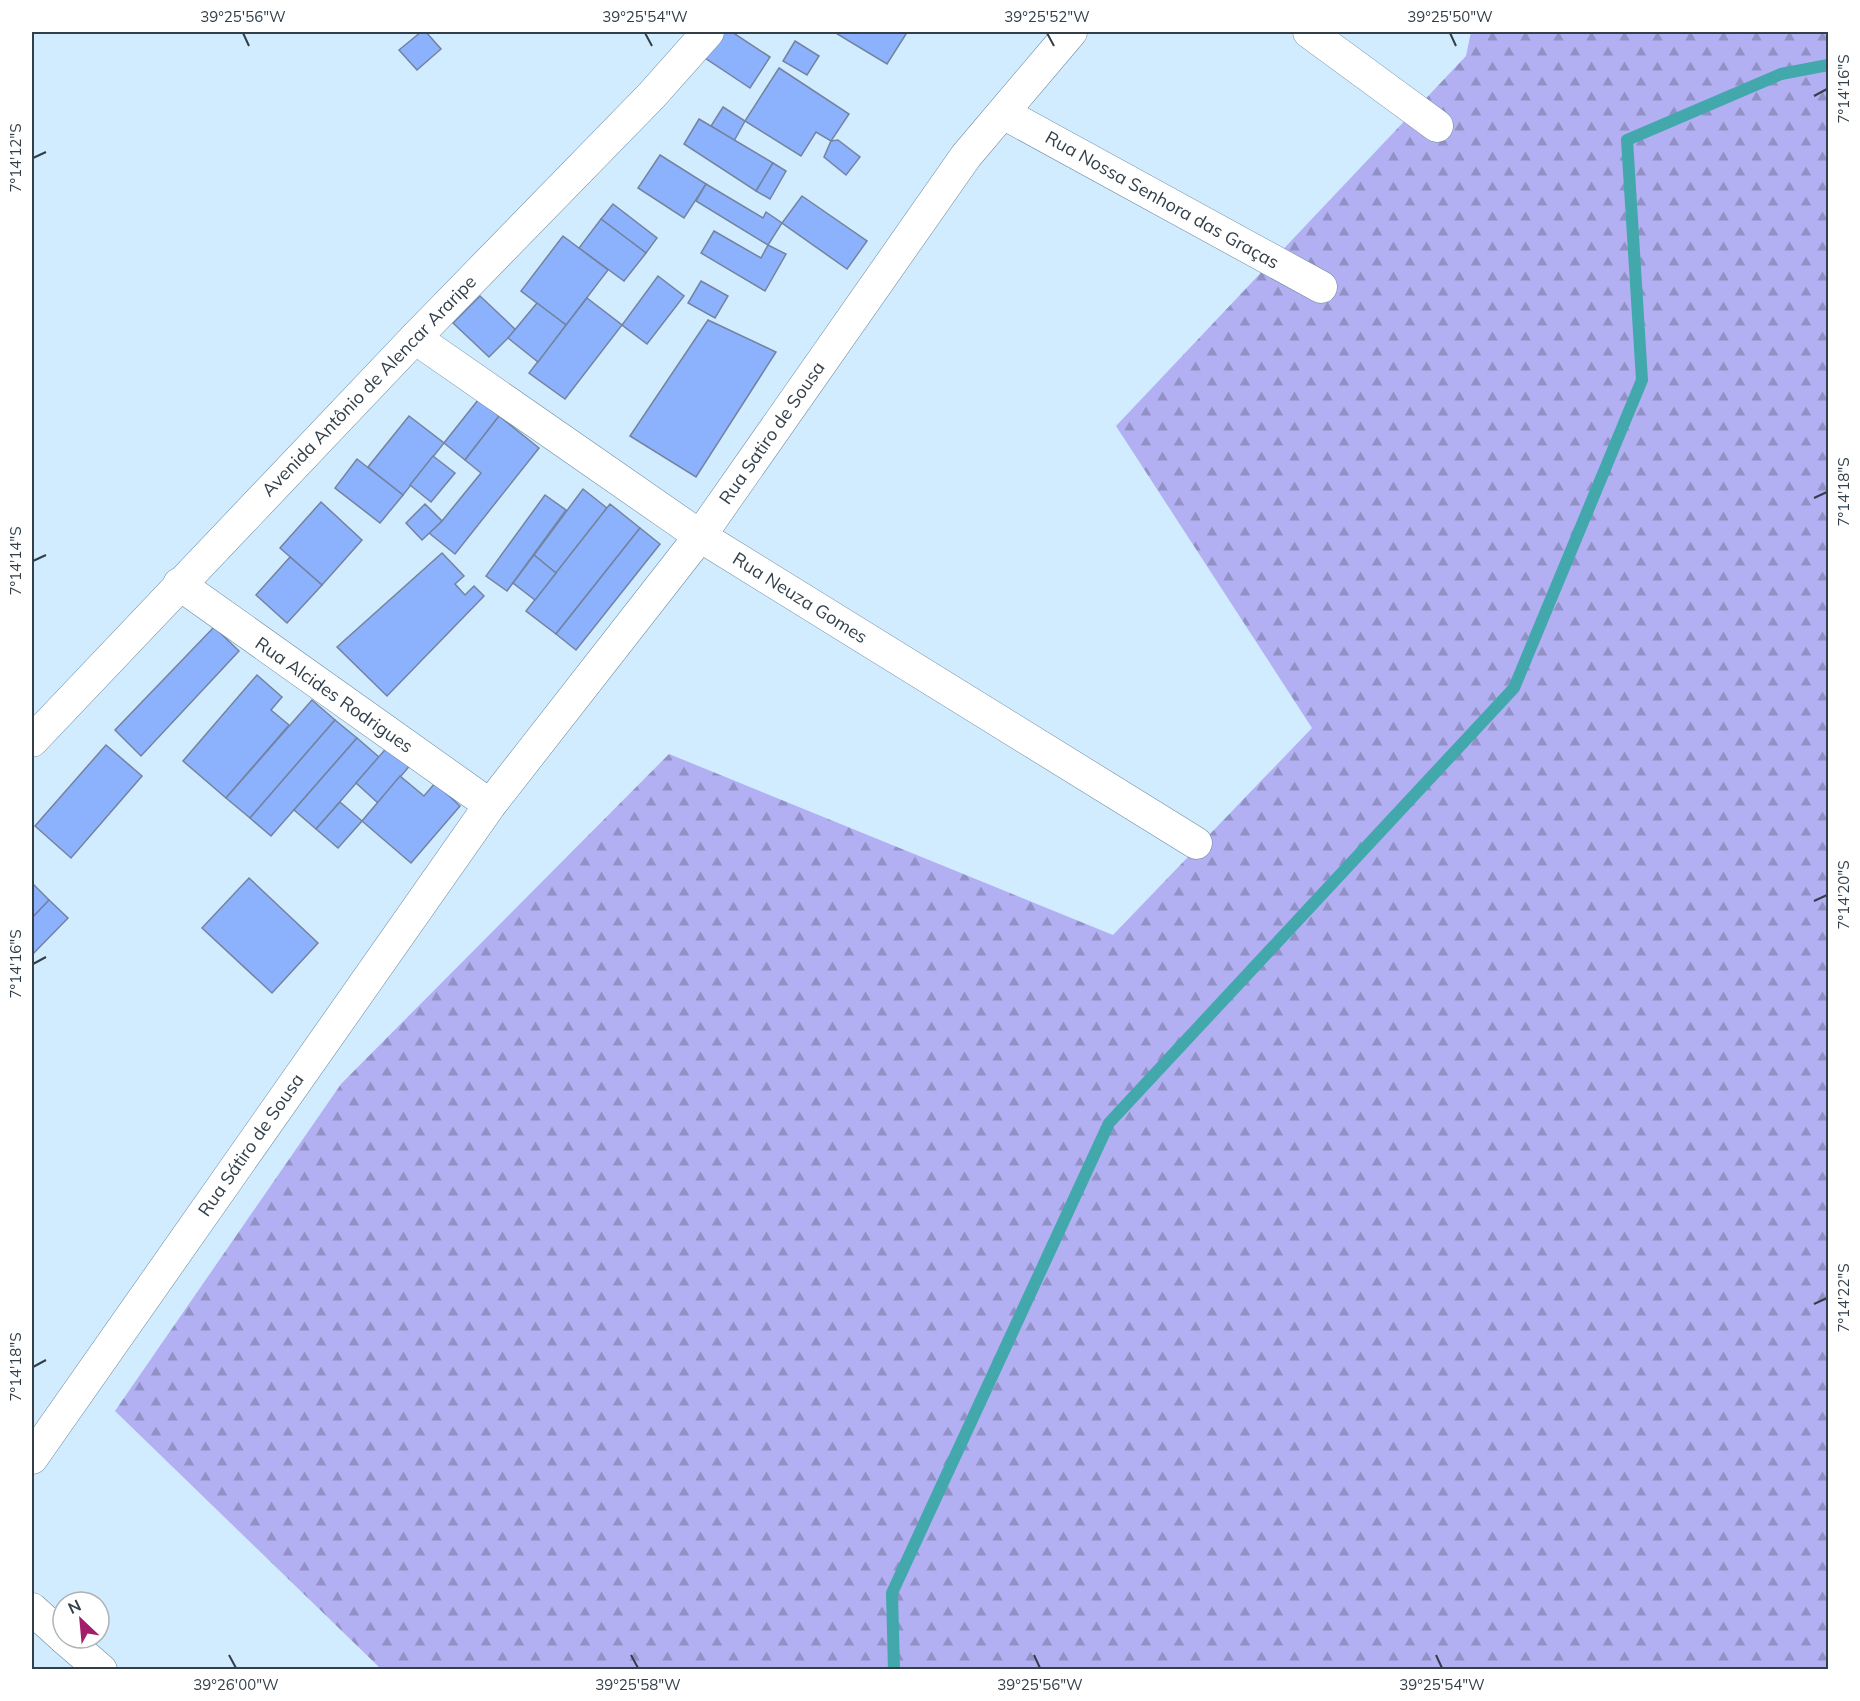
<svg xmlns="http://www.w3.org/2000/svg" width="1860" height="1701" viewBox="0 0 1860 1701" font-family="Mulish,sans-serif">
<style>
.forest{fill:url(#forest-firs)}
.lines{fill:none;stroke-linecap:round;stroke-linejoin:round}
.stream{stroke:#42a8ac;stroke-width:12}
.building{fill:#8cb1fd;stroke:#7383a0;stroke-width:1.5}
.street-casing{stroke:#6b89a0;stroke-width:33}
.street{stroke:#fff;stroke-width:32}
.ticks{fill:none;stroke:#323f49;stroke-width:2}
.labels{text-anchor:middle;stroke-width:4.5;stroke-linejoin:round;paint-order:stroke}
.street-label{font-size:18px;fill:#323f49;stroke:#fff}
.neatline{fill:none;stroke:#323f49;stroke-width:2}
.ticks-label{font-size:15px;text-anchor:middle;fill:#323f49}
</style>
<defs>
<pattern id="forest-firs" width="22" height="20" patternUnits="userSpaceOnUse" patternTransform="scale(1.5)"><rect width="22" height="20" fill="#b2b0f2"/><path d="M5 1l3.5 6h-7zM16 11l3.5 6h-7z" fill="#9191c6"/></pattern>
</defs>
<rect width="100%" height="100%" fill="#d1ebff"/>
<polygon class="forest" points="1471,32 1828,32 1828,1669 381,1669 115,1411 341,1084 669,754 1113,935 1312,728 1116,426 1466,56"/>
<g class="lines">
<polyline class="stream" points="894,1670 892,1593 1109,1123 1514,688 1642,380 1627,140 1781,74 1828,65"/>
</g>
<g class="building">
<polygon points="421,32 426,32 441,49 417,70 399,50"/>
<polygon points="719,32 732,32 770,57 750,88 702,56"/>
<polygon points="834,32 902,32 906,34 887,64"/>
<polygon points="795,41 819,56 807,75 783,61"/>
<polygon points="779,68 849,114 831,141 816,132 801,156 745,121"/>
<polygon points="723,107 745,121 734,141 711,126"/>
<polygon points="699,119 773,163 756,191 684,144"/>
<polygon points="838,140 860,157 846,175 824,157 831,141"/>
<polygon points="660,155 706,184 684,218 638,188"/>
<polygon points="773,163 786,171 770,199 756,191"/>
<polygon points="706,184 763,218 766,212 782,223 768,245 696,201"/>
<polygon points="802,196 867,241 847,269 782,223"/>
<polygon points="613,204 657,238 646,253 601,219"/>
<polygon points="601,219 646,253 624,281 579,248"/>
<polygon points="714,231 761,258 768,245 786,254 765,291 701,253"/>
<polygon points="563,236 608,270 566,325 521,291"/>
<polygon points="658,276 684,296 647,344 622,325"/>
<polygon points="701,281 728,296 715,318 688,303"/>
<polygon points="480,296 516,330 489,357 453,323"/>
<polygon points="587,298 622,325 565,399 529,373"/>
<polygon points="537,303 566,325 538,362 508,338"/>
<polygon points="708,320 776,352 696,477 630,436"/>
<polygon points="478,400 499,416 465,460 444,443"/>
<polygon points="409,416 444,443 403,495 368,467"/>
<polygon points="499,416 539,448 455,554 429,533 442,521 481,473 465,460"/>
<polygon points="433,456 455,473 431,502 410,485"/>
<polygon points="357,459 403,495 380,523 335,488"/>
<polygon points="583,489 607,508 556,573 534,555"/>
<polygon points="545,495 566,510 507,591 486,576"/>
<polygon points="321,502 362,540 322,585 280,548"/>
<polygon points="425,504 442,521 422,540 406,523"/>
<polygon points="610,504 640,528 556,634 526,611"/>
<polygon points="640,528 660,544 576,650 556,634"/>
<polygon points="442,553 464,576 455,584 465,595 474,586 484,596 387,696 337,647"/>
<polygon points="534,555 556,573 535,600 513,583"/>
<polygon points="290,557 322,585 287,623 256,595"/>
<polygon points="214,627 239,651 141,756 115,730"/>
<polygon points="257,675 282,697 271,710 289,725 226,798 183,761"/>
<polygon points="312,700 335,720 250,818 226,798"/>
<polygon points="335,720 357,738 271,836 250,818"/>
<polygon points="357,738 379,757 316,829 294,810"/>
<polygon points="390,744 412,763 378,803 356,783"/>
<polygon points="106,745 142,776 71,858 35,826"/>
<polygon points="400,776 424,796 435,783 460,806 411,863 362,821"/>
<polygon points="340,802 362,821 338,848 316,829"/>
<polygon points="249,878 318,943 272,993 202,928"/>
<polygon points="32,883 49,900 32,918"/>
<polygon points="49,900 68,918 32,955 32,918"/>
</g>
<g class="lines">
<g class="street-casing">
<g id="street">
<polyline points="1309,32 1437,126"/>
<polyline points="1003,113 1321,287"/>
<polyline points="415,338 700,536 1196,843"/>
<polyline points="179,584 490,805"/>
<polyline points="32,741 415,338 652,95 708,32"/>
<polyline points="32,1458 490,805 700,536 966,156 1071,32"/>
<polyline points="32,1609 63,1637"/>
<polyline points="64,1638 101,1670"/>
</g>
</g>
<use href="#street" class="street"/>
</g>
<path class="ticks" d="M243 33 249 46M645 33 652 46M1047 33 1054 46M1450 33 1456 46M1814 96 1827 89M33 158 46 152M1814 498 1827 492M33 561 46 555M1814 901 1827 895M33 964 46 957M1814 1304 1827 1298M33 1367 46 1360M229 1655 236 1668M631 1655 638 1668M1034 1655 1040 1668M1436 1655 1442 1668"/>
<g class="labels">
<g class="street-label">
<text transform="translate(1162 200) rotate(29)" y="6">Rua Nossa Senhora das Graças</text>
<text transform="translate(369 386) rotate(-46)" y="6">Avenida Antônio de Alencar Araripe</text>
<text transform="translate(772 433) rotate(-55)" y="6">Rua Satiro de Sousa</text>
<text transform="translate(800 598) rotate(32)" y="6">Rua Neuza Gomes</text>
<text transform="translate(334 695) rotate(35)" y="6">Rua Alcides Rodrigues</text>
<text transform="translate(251 1145) rotate(-55)" y="6">Rua Sátiro de Sousa</text>
</g>
</g>
<rect width="1860" height="1701" fill="none" stroke="#ffffff" stroke-width="66"/>
<g transform="translate(81 1620) rotate(334)"><circle r="28" fill="#ffffff" stroke="#adb2b6" stroke-width="1.5"/>
<path d="M0-4.5L10 22L0 15L-10 22Z" fill="#a21e6b"/>
<text y="-9" font-size="16" font-weight="bold" text-anchor="middle" fill="#323f49">N</text>
</g>
<rect x="33" y="33" width="1794" height="1635" class="neatline"/>
<g class="ticks-label">
<text x="243" y="22">39°25'56"W</text>
<text x="645" y="22">39°25'54"W</text>
<text x="1047" y="22">39°25'52"W</text>
<text x="1450" y="22">39°25'50"W</text>
<text transform="translate(1844 89) rotate(-90)" y="5">7°14'16"S</text>
<text transform="translate(16 158) rotate(-90)" y="5">7°14'12"S</text>
<text transform="translate(1844 492) rotate(-90)" y="5">7°14'18"S</text>
<text transform="translate(16 561) rotate(-90)" y="5">7°14'14"S</text>
<text transform="translate(1844 895) rotate(-90)" y="5">7°14'20"S</text>
<text transform="translate(16 964) rotate(-90)" y="5">7°14'16"S</text>
<text transform="translate(1844 1298) rotate(-90)" y="5">7°14'22"S</text>
<text transform="translate(16 1367) rotate(-90)" y="5">7°14'18"S</text>
<text x="236" y="1690">39°26'00"W</text>
<text x="638" y="1690">39°25'58"W</text>
<text x="1040" y="1690">39°25'56"W</text>
<text x="1442" y="1690">39°25'54"W</text>
</g>
</svg>
